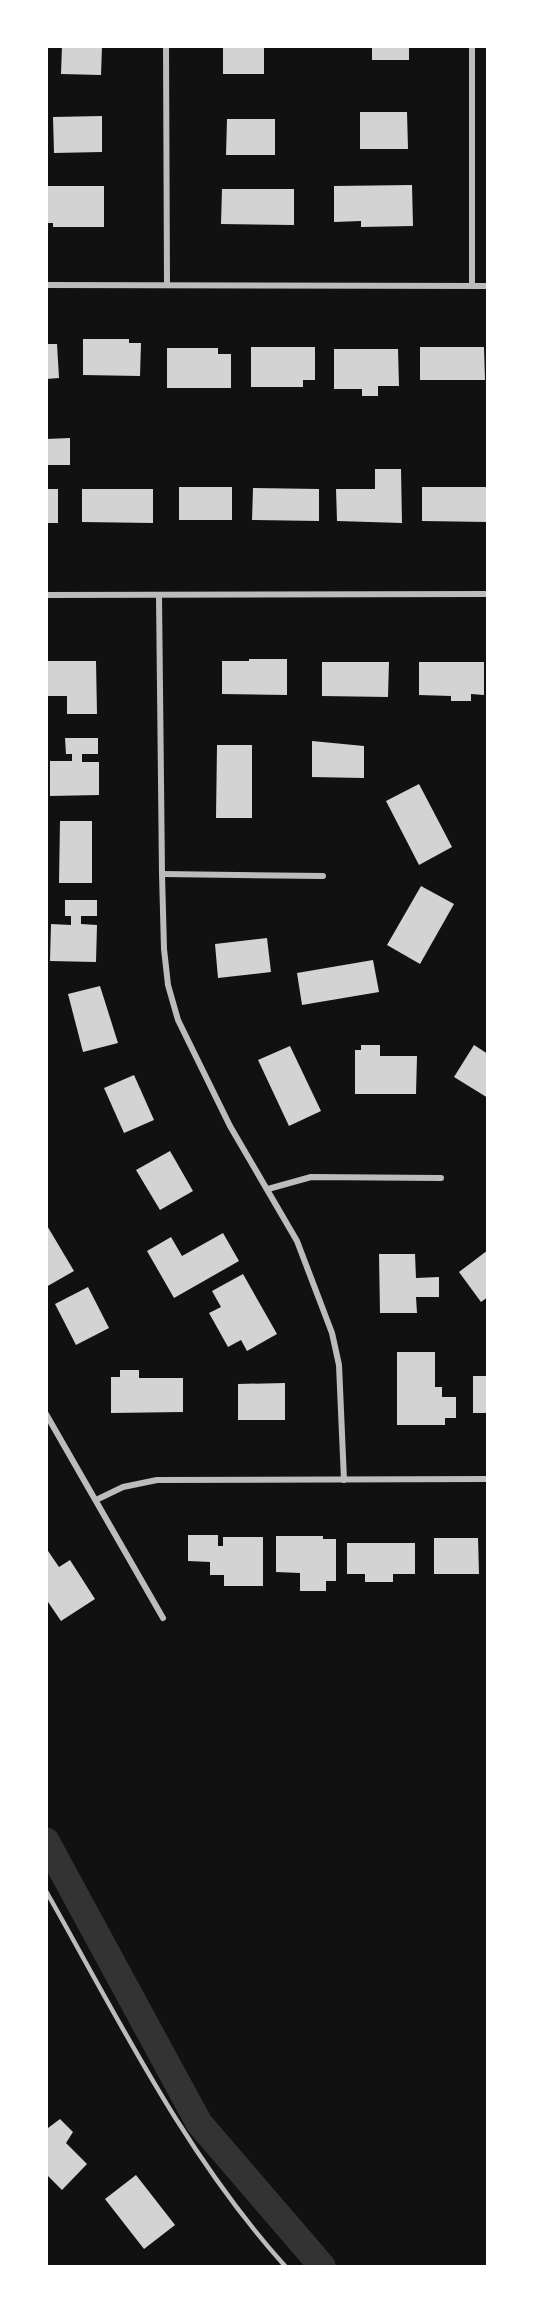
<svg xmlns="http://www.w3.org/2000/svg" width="534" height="2313" viewBox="0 0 534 2313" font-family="'Space Grotesk',sans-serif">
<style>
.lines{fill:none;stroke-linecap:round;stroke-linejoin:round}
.canal{stroke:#333;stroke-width:27}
.building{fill:#d3d3d3}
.service{stroke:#bcbcbc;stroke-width:4.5}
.minor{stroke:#bcbcbc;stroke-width:6}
</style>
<rect width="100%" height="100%" fill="#111"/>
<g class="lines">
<polyline class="canal" points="46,1841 199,2123 322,2266"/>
</g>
<g class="building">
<polygon points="62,46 102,46 101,75 61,74"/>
<rect x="223" y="46" width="41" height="28"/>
<rect x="372" y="46" width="37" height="14"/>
<polygon points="360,112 407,112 408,149 360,149"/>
<polygon points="102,116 102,152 54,153 53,117"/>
<polygon points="227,119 275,119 275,155 226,155"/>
<polygon points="412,185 413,226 361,227 361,221 334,222 334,186"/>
<polygon points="46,186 104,186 104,227 53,227 53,223 46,223"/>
<polygon points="222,189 294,189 294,225 221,224"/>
<polygon points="83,339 129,339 129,343 141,343 140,376 83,375"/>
<polygon points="46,344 57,344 59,378 46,379"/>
<polygon points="251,347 315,347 315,380 303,380 303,387 251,387"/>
<polygon points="420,347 484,347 485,380 420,380"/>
<polygon points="167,348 218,348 218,354 231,354 231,388 167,388"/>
<polygon points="334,349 398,349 399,386 378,386 378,396 362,396 362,389 334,389"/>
<polygon points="70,438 70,465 46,465 46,439"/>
<polygon points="375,469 401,469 402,523 337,521 336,489 375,489"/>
<rect x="179" y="487" width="53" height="33"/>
<polygon points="422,487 488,487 488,522 422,521"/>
<polygon points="253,488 319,489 319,521 252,520"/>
<rect x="46" y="489" width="12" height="34"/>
<polygon points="82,489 153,489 153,523 82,522"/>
<polygon points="249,659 287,659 287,695 222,694 222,661 249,661"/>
<polygon points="46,661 96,661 97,714 67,714 67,696 46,696"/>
<polygon points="322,662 389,662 388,697 322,696"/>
<polygon points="419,662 484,662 484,695 471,694 471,701 451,701 451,696 419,695"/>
<polygon points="65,738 98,738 98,754 82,754 82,762 99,762 99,795 50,796 50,761 72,761 72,754 66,754"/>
<polygon points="312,741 364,746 364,778 312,777"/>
<polygon points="217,745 252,745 252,818 216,818"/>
<polygon points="419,784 452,847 419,865 386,801"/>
<polygon points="60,821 92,821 92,883 59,883"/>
<polygon points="421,886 454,904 420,964 387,945"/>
<polygon points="65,900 97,900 97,916 81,916 81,924 97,925 96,962 50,961 51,924 71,925 71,916 65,916"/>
<polygon points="267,938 271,972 218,978 215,944"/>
<polygon points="373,960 379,992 302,1005 297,973"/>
<polygon points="100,986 118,1043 83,1052 68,994"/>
<polygon points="361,1045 380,1045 380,1056 417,1056 416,1094 355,1094 355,1050 361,1050"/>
<polygon points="474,1045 488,1054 488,1098 454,1077"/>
<polygon points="290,1046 321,1111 289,1126 258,1060"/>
<polygon points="134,1075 154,1120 124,1133 104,1088"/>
<polygon points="170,1151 193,1191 160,1210 136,1170"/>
<polygon points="46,1224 74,1271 46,1287"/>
<polygon points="223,1233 239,1261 174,1298 147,1251 171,1237 182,1256"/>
<polygon points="488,1250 488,1297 481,1302 459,1272"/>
<polygon points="379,1254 415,1254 416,1278 439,1277 439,1297 416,1297 417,1313 380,1313"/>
<polygon points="243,1274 277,1334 247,1351 241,1340 228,1347 209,1313 221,1307 212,1291"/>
<polygon points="88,1287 109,1328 76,1345 55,1304"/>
<polygon points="397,1352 435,1352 435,1387 442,1387 442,1397 456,1397 456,1418 445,1418 445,1425 397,1425"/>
<polygon points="120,1370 139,1370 139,1378 183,1378 183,1412 111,1413 111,1377 120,1377"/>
<rect x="473" y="1376" width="15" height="37"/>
<polygon points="285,1383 285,1420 238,1420 238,1384"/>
<polygon points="188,1535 218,1535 218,1546 223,1546 223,1537 263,1537 263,1586 224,1586 224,1575 210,1575 210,1562 188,1561"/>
<polygon points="276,1536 323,1536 323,1539 336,1539 336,1581 326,1581 326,1591 300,1591 300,1573 276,1572"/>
<polygon points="434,1538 478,1538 479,1574 434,1574"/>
<polygon points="347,1543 415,1543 415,1574 393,1574 393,1582 365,1582 365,1574 347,1574"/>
<polygon points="46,1548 59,1567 70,1560 95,1599 61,1621 46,1599"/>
<polygon points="60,2119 73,2132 66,2143 87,2164 62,2190 46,2174 46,2127 48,2128"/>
<polygon points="136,2175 175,2225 144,2249 105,2199"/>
</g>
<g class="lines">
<path class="service" d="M46 1891C119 2020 185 2155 285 2266"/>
<g class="minor">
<polyline points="166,46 167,285"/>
<polyline points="472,46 472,286"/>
<polyline points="46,285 488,286"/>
<polyline points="46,595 488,594"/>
<polyline points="159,596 162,874 164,949 168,985 178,1020 230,1126 297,1241 332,1333 339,1365 344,1480"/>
<polyline points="162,874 323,876"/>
<polyline points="268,1189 311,1177 441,1178"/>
<polyline points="46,1414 163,1618"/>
<polyline points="96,1500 123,1487 157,1480 488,1479"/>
</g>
</g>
<rect width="534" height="2313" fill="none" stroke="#ffffff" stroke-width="96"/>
</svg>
